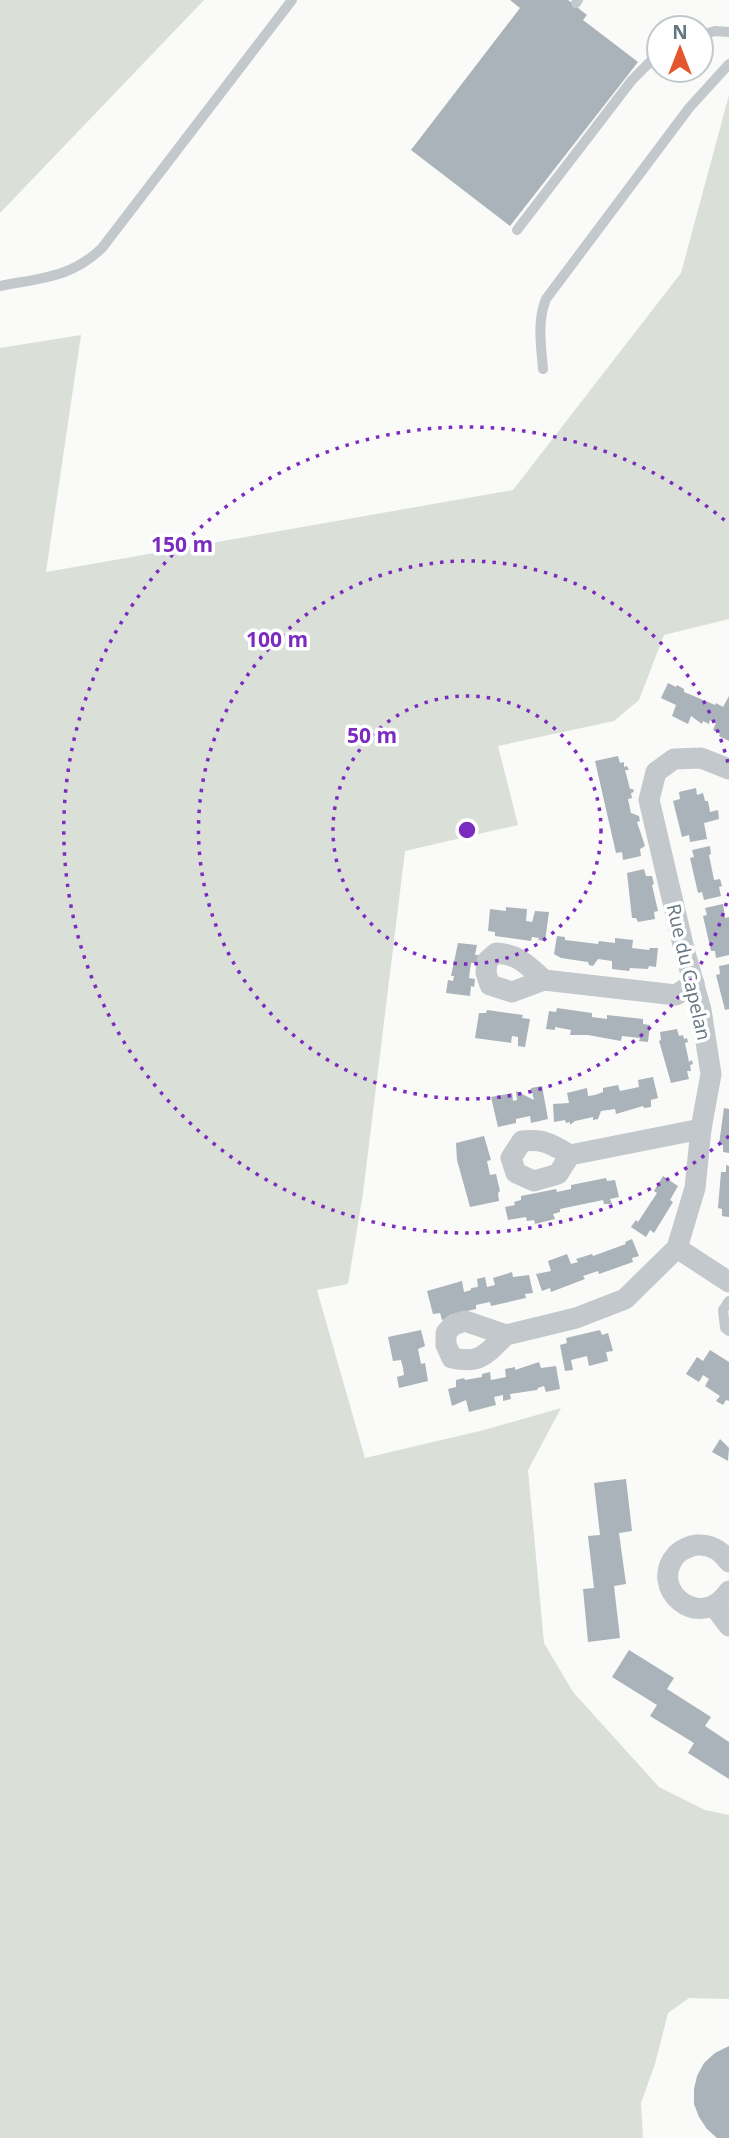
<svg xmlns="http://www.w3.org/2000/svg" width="729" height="2138" viewBox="0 0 729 2138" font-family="'Open Sans',sans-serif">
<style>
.green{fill:#dadfd7}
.building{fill:#aab3b9}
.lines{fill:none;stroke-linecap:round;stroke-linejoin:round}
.lane{stroke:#c3c8cc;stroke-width:10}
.street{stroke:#c3c8cc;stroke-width:21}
.ring{fill:none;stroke:#7b2cbf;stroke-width:3.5;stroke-dasharray:3.5 7}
.labels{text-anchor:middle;stroke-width:7;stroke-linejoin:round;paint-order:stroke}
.street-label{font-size:19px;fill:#657683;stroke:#fff}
.centre{fill:#7b2cbf;stroke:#fff;stroke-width:3.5}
.ring-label{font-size:21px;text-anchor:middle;font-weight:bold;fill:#7b2cbf;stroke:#fff;stroke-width:7;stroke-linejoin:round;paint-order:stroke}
</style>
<rect width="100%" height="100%" fill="#fafaf8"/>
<g class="green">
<polygon points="0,0 204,0 0,213"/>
<polygon points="729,95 729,619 664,635 639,700 614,721 498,746 518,825 405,851 363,1193 348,1284 317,1290 365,1458 484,1430 561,1408 528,1470 544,1643 573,1692 659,1787 705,1810 729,1815 729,1999 689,1998 668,2013 655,2064 641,2103 643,2138 0,2138 0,348 81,335 46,572 513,490 681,273"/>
</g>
<g class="building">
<polygon points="510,0 568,0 587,15 583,20 638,62 510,226 411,150 520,8"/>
<polygon points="668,683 676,687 677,685 684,689 684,692 715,705 716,703 723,707 729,696 729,741 719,736 720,734 713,730 716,723 710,720 709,724 703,721 702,724 691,716 688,724 672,716 676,705 661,698"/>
<polygon points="618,756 620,763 624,762 624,767 627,766 629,770 625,770 630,789 633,789 634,792 631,793 632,798 628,799 631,813 639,816 640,821 637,822 645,846 640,849 641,856 623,860 622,852 616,853 595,761"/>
<polygon points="696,788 697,795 703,793 705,801 708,801 710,812 718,810 719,819 704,823 707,839 690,842 689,835 682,837 673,801 680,799 679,792"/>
<polygon points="710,846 711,854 709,855 714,880 720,879 722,886 719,887 721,896 704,900 702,892 698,893 690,858 694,857 692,850"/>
<polygon points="644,869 646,876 652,876 654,884 652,885 658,911 654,912 655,919 638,922 636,918 632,918 627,873"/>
<polygon points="723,904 725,918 729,917 729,955 716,958 715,951 711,951 703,916 707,915 705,908"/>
<polygon points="506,907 527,909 526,921 532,922 535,911 549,912 545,941 538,940 539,938 532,937 531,941 495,936 495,932 488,931 490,909 506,911"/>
<polygon points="557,936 565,937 565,940 598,944 599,941 615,943 615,938 633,940 632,948 649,950 650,948 658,948 656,967 649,966 648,969 630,968 629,971 612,969 612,961 598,959 593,966 589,965 588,962 561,958 554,954"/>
<polygon points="458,943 477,945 475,955 479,955 478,963 471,963 469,978 475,979 474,987 471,986 470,996 446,993 448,980 453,981 454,976 451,976"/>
<polygon points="729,964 729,1009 725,1010 716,975 720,974 719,966"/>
<polygon points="557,1008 592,1013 592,1017 607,1019 607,1015 643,1019 643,1024 650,1025 648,1042 639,1041 640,1038 622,1036 621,1041 588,1035 570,1035 571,1030 555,1027 555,1030 546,1029 549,1011 556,1012"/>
<polygon points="487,1010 523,1015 522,1018 530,1019 525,1047 518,1046 518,1037 512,1036 511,1043 475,1038 479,1013 486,1013"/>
<polygon points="677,1029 679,1036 683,1035 684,1039 687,1038 688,1042 685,1043 689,1062 692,1060 693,1064 690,1065 691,1071 687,1071 689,1079 671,1083 659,1041 661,1040 660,1032"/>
<polygon points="653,1077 658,1098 651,1100 651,1107 644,1108 643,1106 616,1114 615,1109 601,1111 598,1119 593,1120 593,1117 575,1121 570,1125 570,1122 566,1123 565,1120 554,1122 553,1104 569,1103 567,1093 587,1088 588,1096 595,1095 603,1092 603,1088 618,1085 620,1091 639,1087 638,1080"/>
<polygon points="542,1086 548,1119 531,1123 530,1116 516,1119 516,1123 498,1127 491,1097 512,1093 513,1101 517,1100 516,1091 534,1100 531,1088"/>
<polygon points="724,1108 729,1109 729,1153 723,1152 723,1145 719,1144"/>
<polygon points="484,1136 491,1160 487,1161 490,1175 496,1174 500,1191 498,1193 499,1201 470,1207 457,1160 456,1143"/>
<polygon points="726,1165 729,1166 729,1217 722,1216 722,1209 718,1208 721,1172 726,1172"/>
<polygon points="663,1176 678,1186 670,1200 673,1202 654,1233 650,1230 646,1237 631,1227 636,1220 638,1222 657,1193 654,1191"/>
<polygon points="606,1178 607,1181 615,1180 619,1197 610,1199 612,1204 604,1204 603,1200 560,1209 560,1212 553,1214 555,1219 535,1224 534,1220 527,1221 526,1217 508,1220 505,1207 515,1205 514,1202 521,1200 521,1196 556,1189 557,1192 571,1189 571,1185"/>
<polygon points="632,1239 639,1256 632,1258 633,1262 599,1274 598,1271 583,1276 585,1279 551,1292 550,1288 542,1291 536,1274 551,1271 548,1261 567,1254 571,1264 578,1262 576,1259 592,1254 593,1256 626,1244 625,1242"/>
<polygon points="512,1272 513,1277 529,1275 533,1293 525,1294 526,1298 491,1306 490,1302 476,1305 476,1309 449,1315 450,1318 442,1320 440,1313 433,1314 427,1291 462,1281 464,1292 471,1290 471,1288 478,1287 477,1279 485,1277 487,1287 495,1285 493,1278"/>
<polygon points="421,1330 425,1346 418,1349 421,1364 425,1363 428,1381 399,1388 397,1377 404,1375 403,1368 401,1360 393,1361 388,1337"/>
<polygon points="600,1330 602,1335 608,1333 613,1351 606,1352 608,1361 589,1366 587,1356 571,1360 573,1370 565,1371 560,1345 567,1343 566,1338"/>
<polygon points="710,1350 729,1362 729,1401 726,1400 723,1405 716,1401 720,1396 705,1386 709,1379 703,1375 699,1382 686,1374 697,1357 703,1361"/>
<polygon points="539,1362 541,1368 556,1366 560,1389 546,1392 544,1386 538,1388 537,1390 510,1394 511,1399 503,1401 503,1395 494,1397 496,1405 469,1412 466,1400 452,1406 448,1389 456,1387 456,1380 464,1378 465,1380 482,1377 482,1374 490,1372 491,1380 506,1377 505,1369 515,1367 515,1370"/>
<polygon points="720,1439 729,1448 728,1461 712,1452"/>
<polygon points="626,1479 632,1531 619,1533 626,1584 614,1586 620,1638 588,1642 583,1589 594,1588 588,1536 600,1535 594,1483"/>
<polygon points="629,1650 674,1678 667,1689 711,1717 705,1726 729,1742 729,1779 688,1753 694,1743 650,1716 657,1705 612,1677"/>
<polygon points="729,2046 729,2138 717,2138 707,2129 699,2117 694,2104 694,2089 697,2076 704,2063 715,2053"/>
</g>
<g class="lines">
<g class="lane">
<polyline points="576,3 578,0"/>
<polyline points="701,35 715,31 729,32"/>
<polyline points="517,230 632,80 659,53"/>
<path d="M0 286C40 278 71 278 102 248L292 0"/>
<path d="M543 369C541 345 537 321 546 299L689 108 729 64"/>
<polyline points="729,1301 723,1310 725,1328 729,1331"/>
</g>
<g class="street">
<path d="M544 980C528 966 519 954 496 953L487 961 486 973 490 985 512 992 544 980 676 995 694 983"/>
<path d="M570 1155C551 1144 545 1139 522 1141L511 1158 516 1173 534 1181 558 1174 570 1155 701 1129"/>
<polyline points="677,1248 729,1282"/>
<path d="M506 1335C486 1354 481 1364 452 1358L446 1345V1333L453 1325 465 1321 506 1335 576 1318 625 1299 677 1248 695 1188 701 1129 711 1074 701 1010 684 949 649 800 656 772 674 759 701 758 729 769"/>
<path d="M729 1562C721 1550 711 1544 697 1545 689 1546 683 1549 677 1554 646 1588 700 1634 729 1591"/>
<polyline points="714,1606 729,1626"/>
</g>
</g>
<g class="ring">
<circle cx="467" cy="830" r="134"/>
<path d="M729 893A269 269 0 1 1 729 767"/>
<path d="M729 1136A403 403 0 1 1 729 524"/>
</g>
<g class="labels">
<g class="street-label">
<text transform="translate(689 972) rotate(77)" y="7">Rue du Capelan</text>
</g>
</g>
<circle cx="467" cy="830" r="10" class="centre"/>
<g class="ring-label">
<text x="182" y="552">150 m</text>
<text x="277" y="647">100 m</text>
<text x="372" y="743">50 m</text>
</g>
<g transform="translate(680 49)"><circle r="33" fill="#ffffff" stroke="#c1c8cd" stroke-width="2"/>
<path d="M0-5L12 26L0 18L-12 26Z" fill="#e4572e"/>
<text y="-10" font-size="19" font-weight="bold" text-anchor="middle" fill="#657683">N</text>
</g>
</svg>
